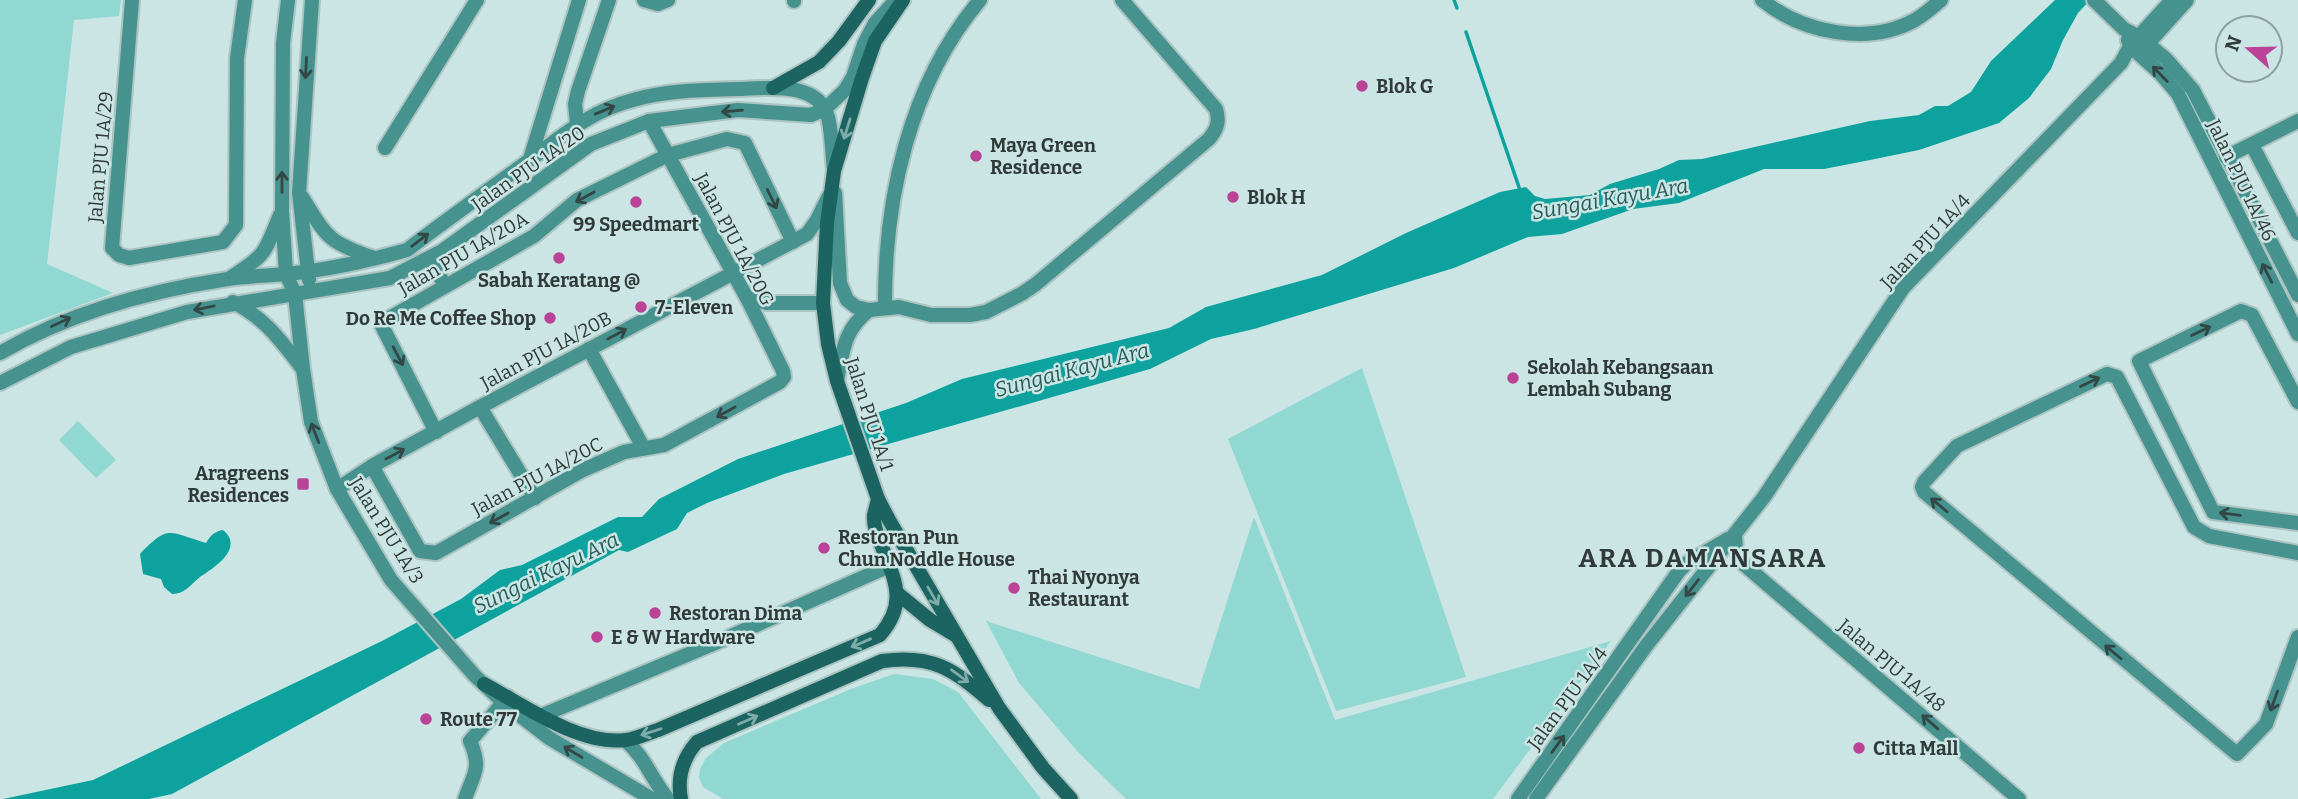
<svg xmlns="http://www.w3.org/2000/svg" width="2298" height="799" viewBox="0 0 2298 799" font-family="Bitter,serif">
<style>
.green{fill:#91d7d2}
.water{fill:#0ea29e}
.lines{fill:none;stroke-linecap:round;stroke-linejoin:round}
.stream{stroke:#0ea29e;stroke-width:3.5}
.minor-casing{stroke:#abc3c1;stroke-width:18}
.tertiary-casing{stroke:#abc3c1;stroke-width:18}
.secondary-casing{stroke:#abc3c1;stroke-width:18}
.minor{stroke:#45928e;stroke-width:14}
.tertiary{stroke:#45928e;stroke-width:14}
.secondary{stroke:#1c6461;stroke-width:14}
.oneway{stroke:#334746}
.oneway2{stroke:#7caba8}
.poi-dot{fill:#ba4297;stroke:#cae5e3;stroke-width:2.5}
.labels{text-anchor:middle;stroke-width:5;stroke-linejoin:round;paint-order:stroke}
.poi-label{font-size:19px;font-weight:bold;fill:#303a39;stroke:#cae5e3;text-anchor:start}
.street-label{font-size:19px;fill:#303a39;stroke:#cae5e3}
.water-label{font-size:21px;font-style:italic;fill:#285c59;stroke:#cae5e3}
.district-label{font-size:26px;font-weight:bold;letter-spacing:2px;fill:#303a39;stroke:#cae5e3}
</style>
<rect width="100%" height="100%" fill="#cae5e3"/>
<g class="green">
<polygon points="0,0 121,0 119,16 74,20 47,264 113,293 0,335"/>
<polygon points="1362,368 1466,677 1336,711 1228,439"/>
<polygon points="78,421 116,460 96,478 59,440"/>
<polygon points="1254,517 1335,720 1611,641 1493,799 1126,799 1078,752 1019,683 986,621 1199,689"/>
<polygon points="894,674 933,679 958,692 1041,799 723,799 703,787 699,778 700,769 706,758 724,743 851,689"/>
</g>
<g class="water">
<polygon points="2055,0 2090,0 2078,13 2063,40 2051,69 2029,98 1999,123 1919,150 1865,161 1824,169 1764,169 1679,203 1633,209 1562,234 1528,237 1454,268 1254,329 1211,339 1150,369 784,474 707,503 687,513 677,529 628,552 619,550 172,794 149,799 3,799 93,780 382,641 461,599 500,570 522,565 618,517 642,517 659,499 738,459 906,403 962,379 1169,328 1206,307 1322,275 1406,233 1500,192 1526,187 1535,196 1545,199 1590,195 1610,184 1659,169 1679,160 1702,159 1870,121 1919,115 1935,106 1948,106 1971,92 1991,61"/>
<path d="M223 530C245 548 214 568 200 577 190 585 185 594 172 594L164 587 161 579 143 574 140 554C169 524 168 532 206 543 210 536 215 531 223 530Z"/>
</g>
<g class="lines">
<g class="stream">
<polyline points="1454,0 1457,8"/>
<polyline points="1466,32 1521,193"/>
</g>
<g class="minor-casing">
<g id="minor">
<polyline points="132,0 112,248 119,255 129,258 223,242 236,225 237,58 245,0"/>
<polyline points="644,0 658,4 668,0"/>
<polyline points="794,1 794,0"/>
<polyline points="577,123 575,104 578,91 609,0"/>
<polyline points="2252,145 2298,233"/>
<polyline points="385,148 477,0"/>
<polyline points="2226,157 2298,121"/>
<polyline points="530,159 579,0"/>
<path d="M835 193 840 283 847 300 856 307 869 310 899 307 931 315H970L986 312 1023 293 1036 284 1209 139C1217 129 1220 122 1216 109L1122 0"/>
<polyline points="429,259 445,285"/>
<polyline points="747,298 767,303 823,303"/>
<path d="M885 308C884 200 909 84 980 0"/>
<polyline points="589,349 643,447"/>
<path d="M837 381C843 351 843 331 869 310"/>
<polyline points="2298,402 2252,315 2241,311 2139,361 2213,512 2298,523"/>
<polyline points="480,407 535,498"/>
<polyline points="436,432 382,326 384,321 534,236 577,200 668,155 727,139 745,143 793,242"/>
<polyline points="372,466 420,551 436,553 583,470 624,452 664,445 780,382 784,377 783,371 747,298 649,121"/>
<polyline points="337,489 372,466 480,407 807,234 817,220 829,196"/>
<polyline points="1735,535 1736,550 1741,562 2019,799"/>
<polyline points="2298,553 2209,536 2194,527 2117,377 2107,374 1957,446 1924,482 1922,487 1924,492 2237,754 2266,724 2298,637"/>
<polyline points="543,715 720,641 889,566"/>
<path d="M465 799C474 773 482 768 470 741L508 697"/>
</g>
</g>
<g class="tertiary-casing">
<g id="tertiary">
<polyline points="288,0 283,43 282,211 286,274 295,294 303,369 311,422 337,489 391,580 475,676 504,703 549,738 652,799"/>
<path d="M1762 0C1803 33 1868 46 1915 20 1925 14 1933 7 1941 0"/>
<polyline points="2094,0 2124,29 2139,37 2166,59 2193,90 2298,295"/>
<polyline points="2128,40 2130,46 2160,73 2178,94 2298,334"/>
<polyline points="2143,49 2187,0"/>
<path d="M302 197C327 237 327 242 374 258"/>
<path d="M230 278C267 254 264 254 280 215"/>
<polyline points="309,280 299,193 312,0"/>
<path d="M233 302C265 318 281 341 302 368"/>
<path d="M0 353C70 312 148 291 228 279 247 276 267 276 286 274 327 270 368 261 407 250 445 221 484 193 523 165 560 138 587 112 633 100 667 90 703 90 739 89 768 88 818 81 828 117 832 133 832 153 834 170"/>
<polyline points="0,383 71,347 187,312 390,278 442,251 591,144 649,121 738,110 811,115 825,109 845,90 853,77 864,44 875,23 896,0"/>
<path d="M625 740C647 759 650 778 668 799"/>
<polyline points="1518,799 1679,571 1687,563 1728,539"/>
<polyline points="1536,799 1646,646 1764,497 1903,288 2121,63 2130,46 2172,0"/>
</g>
</g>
<g class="secondary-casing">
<g id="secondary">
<polyline points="903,0 875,41 862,78 834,171 827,223 823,303 828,344 837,381 878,499 889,520 999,708 1043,768 1071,799"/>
<polyline points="773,88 819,62 839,41 869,0"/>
<polyline points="897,593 930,620 955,635"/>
<path d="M484 684C523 705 580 746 626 740 636 739 648 733 658 730L880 635C907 604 896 582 882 547 878 537 873 526 874 515 875 510 877 504 878 499"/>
<path d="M681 799C677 778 683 758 697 742L882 661C932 654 953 669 989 700"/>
</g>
</g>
<use href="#minor" class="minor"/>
<use href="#tertiary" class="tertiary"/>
<use href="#secondary" class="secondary"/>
</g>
<defs><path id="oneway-shaft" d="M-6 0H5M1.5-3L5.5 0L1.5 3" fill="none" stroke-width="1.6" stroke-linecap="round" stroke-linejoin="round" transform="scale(1.75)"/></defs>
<g class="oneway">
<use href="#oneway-shaft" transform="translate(306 68) rotate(93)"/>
<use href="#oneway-shaft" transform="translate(2160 74) rotate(-134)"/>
<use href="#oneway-shaft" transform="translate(605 110) rotate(-23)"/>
<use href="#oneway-shaft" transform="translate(732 111) rotate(175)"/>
<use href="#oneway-shaft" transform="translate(282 182) rotate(-90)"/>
<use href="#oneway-shaft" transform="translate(585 197) rotate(151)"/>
<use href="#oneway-shaft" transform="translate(772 199) rotate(64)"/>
<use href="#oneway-shaft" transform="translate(420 240) rotate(-37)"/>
<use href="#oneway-shaft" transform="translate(2267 273) rotate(-117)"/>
<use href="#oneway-shaft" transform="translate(204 308) rotate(168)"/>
<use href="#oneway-shaft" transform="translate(61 322) rotate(-25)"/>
<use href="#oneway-shaft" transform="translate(2201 331) rotate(-26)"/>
<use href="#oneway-shaft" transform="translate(617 334) rotate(-28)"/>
<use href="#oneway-shaft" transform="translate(398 356) rotate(62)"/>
<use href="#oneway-shaft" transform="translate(2090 382) rotate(-26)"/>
<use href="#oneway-shaft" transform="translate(726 412) rotate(151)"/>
<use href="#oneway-shaft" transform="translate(315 433) rotate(-111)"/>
<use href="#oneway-shaft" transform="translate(395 454) rotate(-28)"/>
<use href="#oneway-shaft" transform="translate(1939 505) rotate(-140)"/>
<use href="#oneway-shaft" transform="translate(2230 514) rotate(-173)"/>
<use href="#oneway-shaft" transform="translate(499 518) rotate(151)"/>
<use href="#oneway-shaft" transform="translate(1692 588) rotate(128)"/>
<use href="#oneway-shaft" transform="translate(2113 652) rotate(-140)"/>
<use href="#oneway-shaft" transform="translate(2274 701) rotate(110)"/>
<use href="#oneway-shaft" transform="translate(1930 722) rotate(-139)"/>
<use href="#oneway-shaft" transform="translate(1558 744) rotate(-54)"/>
<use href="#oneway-shaft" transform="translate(573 752) rotate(-149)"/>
</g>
<g class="oneway2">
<use href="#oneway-shaft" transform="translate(847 129) rotate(107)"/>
<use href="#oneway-shaft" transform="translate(933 596) rotate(60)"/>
<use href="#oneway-shaft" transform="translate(861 643) rotate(157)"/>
<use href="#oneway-shaft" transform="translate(960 676) rotate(36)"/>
<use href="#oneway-shaft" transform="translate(748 720) rotate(-24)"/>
<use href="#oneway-shaft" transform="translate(651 732) rotate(162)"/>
</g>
<g class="poi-dot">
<circle cx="1362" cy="86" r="7"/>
<circle cx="976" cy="156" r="7"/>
<circle cx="1233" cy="197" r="7"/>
<circle cx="636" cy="202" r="7"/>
<circle cx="559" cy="258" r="7"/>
<circle cx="641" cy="307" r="7"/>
<circle cx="550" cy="318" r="7"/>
<circle cx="1513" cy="378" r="7"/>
<rect x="296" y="477" width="14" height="14" rx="3.5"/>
<circle cx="824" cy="548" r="7"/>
<circle cx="1014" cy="588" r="7"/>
<circle cx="655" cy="613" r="7"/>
<circle cx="597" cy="637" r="7"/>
<circle cx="426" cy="719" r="7"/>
<circle cx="1859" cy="748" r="7"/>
</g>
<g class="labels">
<g class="poi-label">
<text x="1376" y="93">Blok G</text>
<text x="990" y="152">Maya Green<tspan x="990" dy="22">Residence</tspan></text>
<text x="1247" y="204">Blok H</text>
<text x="636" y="231" text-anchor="middle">99 Speedmart</text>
<text x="559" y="287" text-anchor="middle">Sabah Keratang @</text>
<text x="655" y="314">7-Eleven</text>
<text x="536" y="325" text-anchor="end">Do Re Me Coffee Shop</text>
<text x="1527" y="374">Sekolah Kebangsaan<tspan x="1527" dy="22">Lembah Subang</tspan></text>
<text x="289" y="480" text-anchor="end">Aragreens<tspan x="289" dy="22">Residences</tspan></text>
<text x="838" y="544">Restoran Pun<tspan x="838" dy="22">Chun Noddle House</tspan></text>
<text x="1028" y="584">Thai Nyonya<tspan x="1028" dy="22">Restaurant</tspan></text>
<text x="669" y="620">Restoran Dima</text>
<text x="611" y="644">E &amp; W Hardware</text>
<text x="440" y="726">Route 77</text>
<text x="1873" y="755">Citta Mall</text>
</g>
<g class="street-label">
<text transform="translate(100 157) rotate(-85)" y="7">Jalan PJU 1A/29</text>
<text transform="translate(528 168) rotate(-35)" y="7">Jalan PJU 1A/20</text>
<text transform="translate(2242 180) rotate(64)" y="7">Jalan PJU 1A/46</text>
<text transform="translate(735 239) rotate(62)" y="7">Jalan PJU 1A/20G</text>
<text transform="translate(1925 241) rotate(-47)" y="7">Jalan PJU 1A/4</text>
<text transform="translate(463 253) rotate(-30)" y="7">Jalan PJU 1A/20A</text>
<text transform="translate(546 350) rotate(-28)" y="7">Jalan PJU 1A/20B</text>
<text transform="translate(870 414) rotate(72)" y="7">Jalan PJU 1A/1</text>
<text transform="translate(537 476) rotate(-28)" y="7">Jalan PJU 1A/20C</text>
<text transform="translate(387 530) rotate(58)" y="7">Jalan PJU 1A/3</text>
<text transform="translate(1892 665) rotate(40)" y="7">Jalan PJU 1A/48</text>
<text transform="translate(1567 698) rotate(-54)" y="7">Jalan PJU 1A/4</text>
</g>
<g class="water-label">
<text transform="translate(1610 199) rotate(-10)" y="7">Sungai Kayu Ara</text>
<text transform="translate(1072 370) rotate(-15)" y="7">Sungai Kayu Ara</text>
<text transform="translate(546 573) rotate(-26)" y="7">Sungai Kayu Ara</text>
</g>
<g class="district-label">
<text x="1703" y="567">ARA DAMANSARA</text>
</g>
</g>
<g transform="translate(2249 49) rotate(290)"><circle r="33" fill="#cae5e3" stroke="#8ca19f" stroke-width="2"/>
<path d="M0-5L12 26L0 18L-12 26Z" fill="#ba4297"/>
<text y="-10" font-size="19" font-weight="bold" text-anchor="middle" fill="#303a39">N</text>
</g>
</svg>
